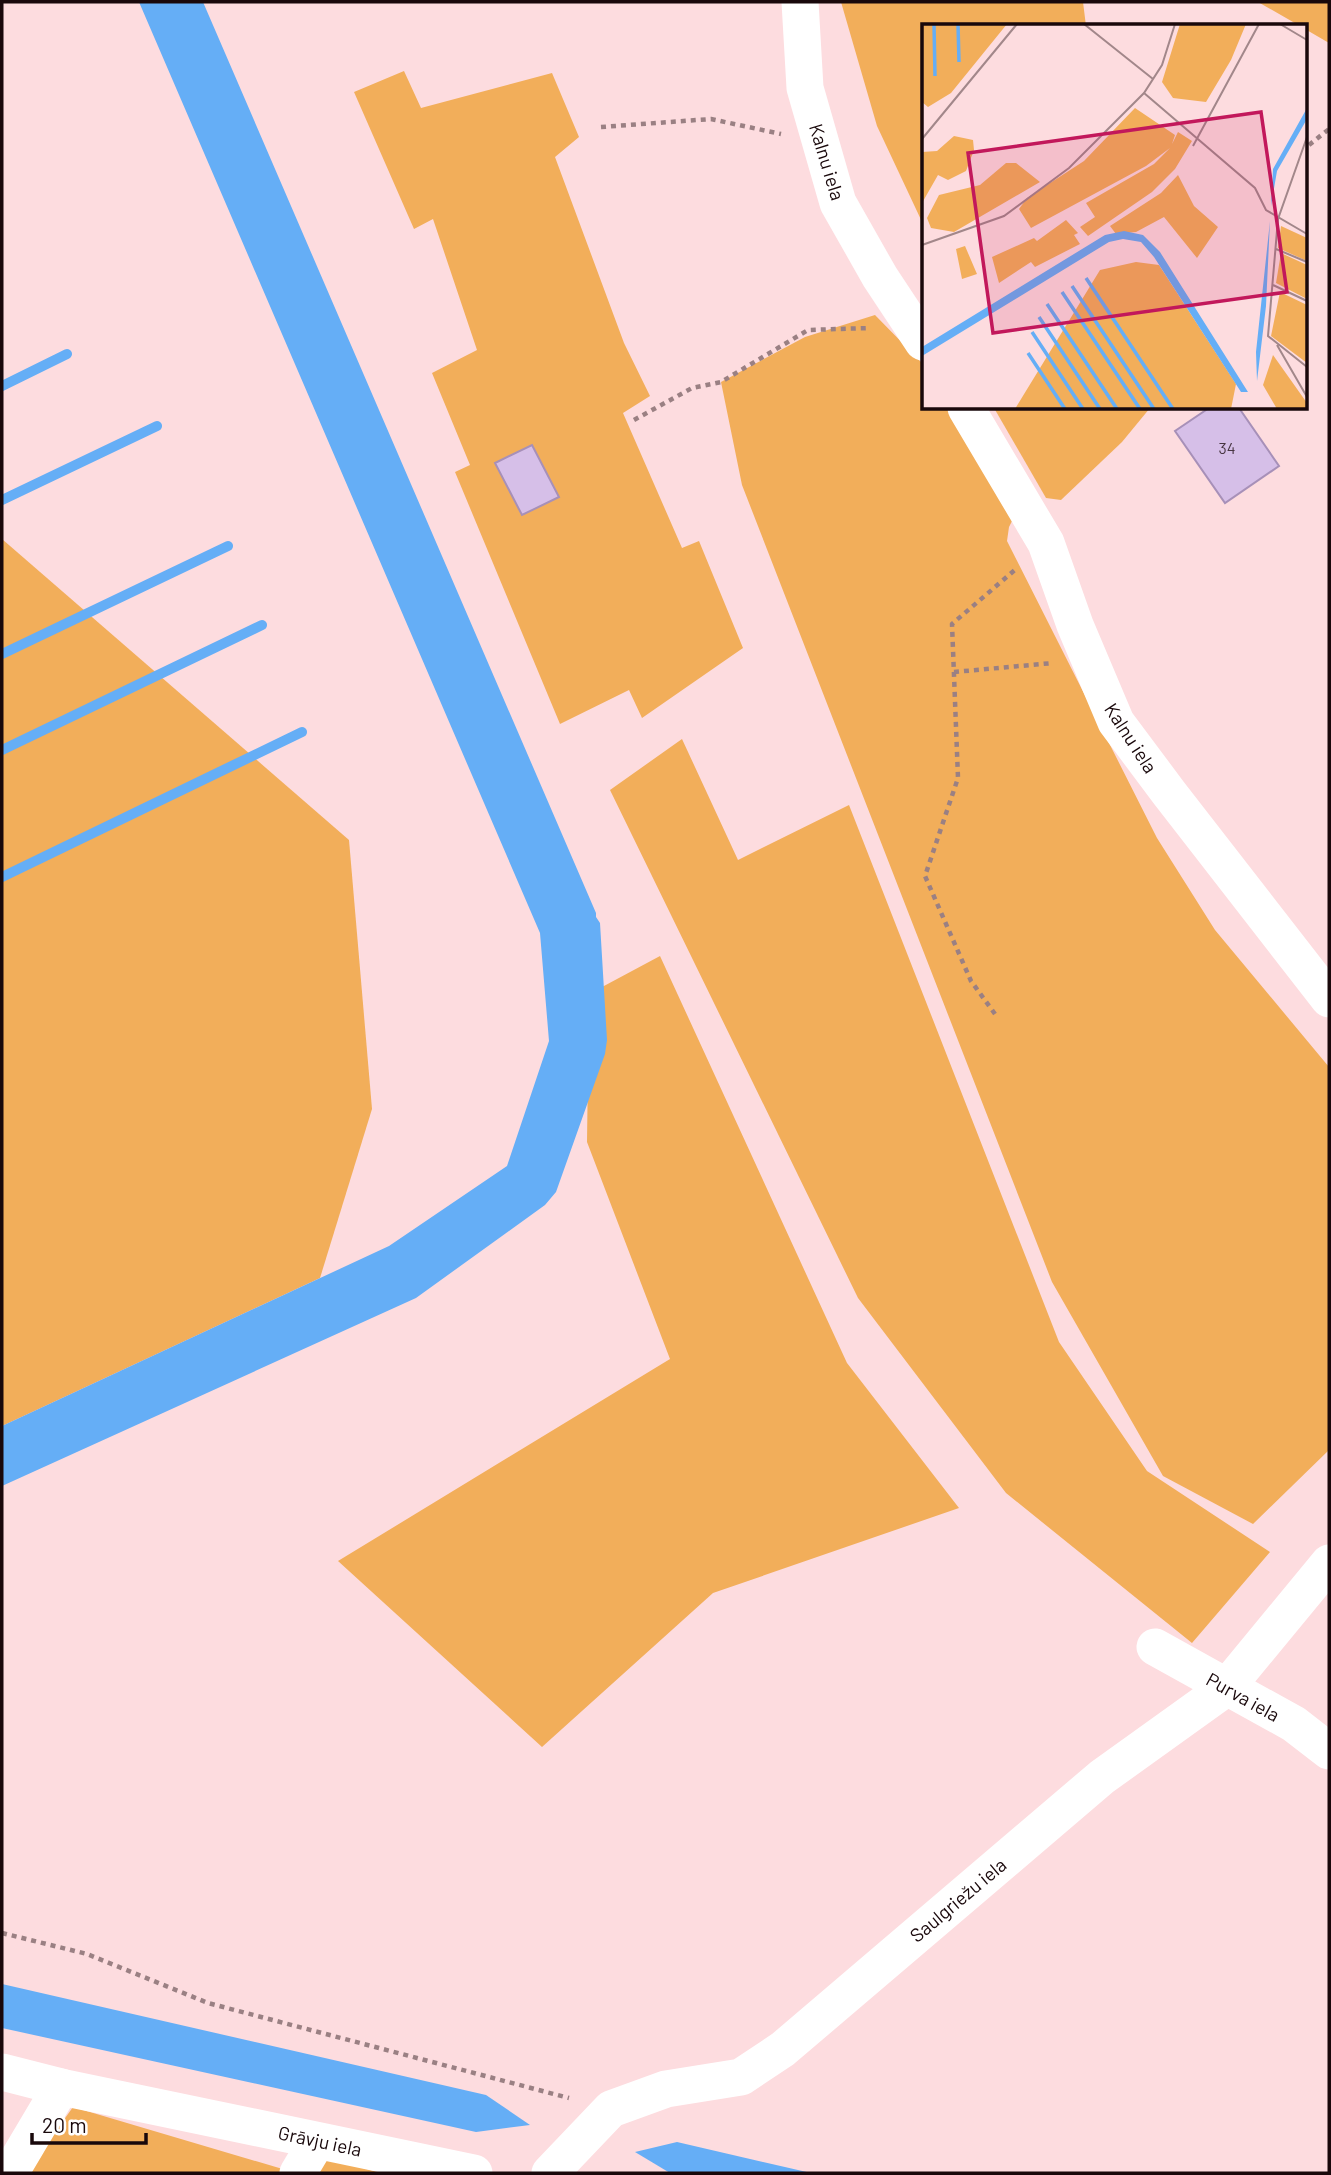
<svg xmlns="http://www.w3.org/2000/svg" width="1331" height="2175" viewBox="0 0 1331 2175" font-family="Barlow,sans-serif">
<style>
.green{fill:#f2ae5a}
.water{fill:#65aef6}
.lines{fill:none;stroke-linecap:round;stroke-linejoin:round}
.stream{stroke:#65aef6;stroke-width:10}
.building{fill:#d6bfe8;stroke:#a790b8;stroke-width:2}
.path{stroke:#9a8083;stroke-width:4.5;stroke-dasharray:5 5;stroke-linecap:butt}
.minor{stroke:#fff;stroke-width:37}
.labels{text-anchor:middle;stroke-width:5;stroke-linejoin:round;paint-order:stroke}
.number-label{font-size:16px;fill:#483642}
.street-label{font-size:19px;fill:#19080b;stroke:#fff}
.inset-river{fill:none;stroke:#65aef6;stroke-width:3.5}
.inset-road{fill:none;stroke:#a2878a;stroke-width:2}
.view{fill:#c2185b;fill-opacity:0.15;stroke:#c2185b;stroke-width:3.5}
.inset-edge{fill:none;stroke:#19080b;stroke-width:3.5}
</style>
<rect width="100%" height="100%" fill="#fddcdf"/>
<g class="green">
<polygon points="841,2 1083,2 1086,26 923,26 923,224 877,126"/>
<polygon points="1258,2 1329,2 1329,43 1305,29 1305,26 1300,26"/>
<polygon points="404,71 421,108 552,73 579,137 555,157 624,343 650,396 623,413 682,548 699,541 743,648 642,718 629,690 560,724 455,472 470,465 432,373 477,350 433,219 414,229 354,92"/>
<polygon points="875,315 923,364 923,408 954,408 1016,513 1009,527 1007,541 1157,838 1215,930 1329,1067 1329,1450 1253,1524 1163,1476 1052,1282 742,485 721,382 805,337"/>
<polygon points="994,408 1150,408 1122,442 1061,500 1046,498"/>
<polygon points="2,539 349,840 372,1109 320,1278 2,1426"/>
<polygon points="682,739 738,860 849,805 1059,1342 1147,1471 1270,1552 1192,1643 1006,1493 858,1298 610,790"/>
<polygon points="660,956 847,1363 959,1508 713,1593 542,1747 338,1561 670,1359 587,1142 589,994"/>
<polygon points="73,2107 286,2170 284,2173 26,2173"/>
<polygon points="328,2158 381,2173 318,2173"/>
</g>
<g class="water">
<polygon points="139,2 203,2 596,913 596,917 600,923 607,1040 605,1054 556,1192 545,1205 416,1298 2,1486 2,1426 389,1246 507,1166 549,1041 540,933"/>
<polygon points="2,1984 486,2095 530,2125 476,2132 2,2028"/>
<polygon points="677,2142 811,2173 670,2173 635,2152"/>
</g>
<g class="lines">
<g class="stream">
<polyline points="2,386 67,354"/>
<polyline points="2,500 157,426"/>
<polyline points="2,654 228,546"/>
<polyline points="2,750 262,625"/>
<polyline points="2,877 302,732"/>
</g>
</g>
<g class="building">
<polygon points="1209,408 1239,408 1279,466 1225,503 1175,431"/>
<polygon points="532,445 559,497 522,515 495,463"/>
</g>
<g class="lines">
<g class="path">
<polyline points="601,127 711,119 781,134"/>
<polyline points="1309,145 1329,129"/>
<polyline points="634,420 692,388 721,382 808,330 870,328"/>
<polyline points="954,672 1053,663"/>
<polyline points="995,1014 971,981 925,876 958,778 952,624 1016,569"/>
<polyline points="2,1933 87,1954 208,2003 569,2098"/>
</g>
<g class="minor">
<polyline points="800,2 805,88 838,203 880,277 923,342"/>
<polyline points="966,408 1046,543 1075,625 1116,722 1169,793 1329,999"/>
<polyline points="1155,1647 1294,1724 1329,1751"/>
<polyline points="2,2072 61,2087 474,2173"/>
<polyline points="10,2173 61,2087"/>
<polyline points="298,2173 317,2141"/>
<polyline points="550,2173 611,2109 666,2089 741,2077 783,2049 1102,1777 1226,1688 1329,1563"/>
</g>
</g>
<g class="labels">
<g class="number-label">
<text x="1227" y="454">34</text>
</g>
<g class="street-label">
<text transform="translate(827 162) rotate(73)" y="7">Kalnu iela</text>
<text transform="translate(1131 738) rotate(57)" y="7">Kalnu iela</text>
<text transform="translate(1243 1697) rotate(29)" y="7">Purva iela</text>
<text transform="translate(958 1900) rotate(-40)" y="7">Saulgriežu iela</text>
<text transform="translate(320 2141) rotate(12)" y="7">Grāvju iela</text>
</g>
</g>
<g transform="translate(922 24)">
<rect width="385" height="385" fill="#fddcdf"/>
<path d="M0 0H85L29 69 6 83 0 78ZM258 0H324L309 36 284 78 251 74 240 58ZM213 84 253 111 250 120 256 108 270 117 253 145 230 168 166 212 158 203 173 193 164 179 232 140 248 124 224 142 109 204 97 185 105 174 162 137ZM32 112 51 116 52 126 44 147 26 156 16 151 0 179V128L15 127ZM84 139H94L118 158 32 208 9 204 5 194 17 171 58 161ZM256 151 272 182 296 203 275 234 242 193 214 208 194 210 188 202 239 169ZM144 196 156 209 152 211 158 220 113 243 109 238 77 259 70 233 112 214 115 217ZM359 202 385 214V237L356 224ZM43 222 55 250 40 255 34 225ZM359 229 385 241V275L354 259ZM214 238 237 241 314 360 309 385H93L178 246ZM358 268 385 281V339L349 312ZM351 331 385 379V385H355L341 361Z" fill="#f2ae5a"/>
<path d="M385 84V95L355 147 349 182 351 145ZM348 197 344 282 335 357 334 328ZM202 207 221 211 238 228 326 368H319L232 233 219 218 201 215 187 218 0 332V323L183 211Z" fill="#65aef6"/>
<path class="inset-river" d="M12 0 13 52M36 0 37 38M164 254 251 385M150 262 232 385M140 268 218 385M125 280 195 385M117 293 178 385M110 308 161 385M106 329 143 385"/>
<path class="inset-road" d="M162 0 231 55M358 0 385 16M222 69 333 164 344 186 385 210M385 113 356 195 346 312 385 343M0 115 95 0M271 122 337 0M0 221 82 192 147 144 222 69 240 41 253 0M354 225 385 238M351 261 385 277M355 321 385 373"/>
<path class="view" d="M339 88 365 268 71 309 46 129Z"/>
<rect width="385" height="385" class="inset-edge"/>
</g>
<rect width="1331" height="2175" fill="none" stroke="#19080b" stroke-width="7"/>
<path d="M32 2133v10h114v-10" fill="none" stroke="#19080b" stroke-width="3.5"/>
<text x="42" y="2133" font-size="21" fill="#19080b" stroke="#ffffff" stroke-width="5" paint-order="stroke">20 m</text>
</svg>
